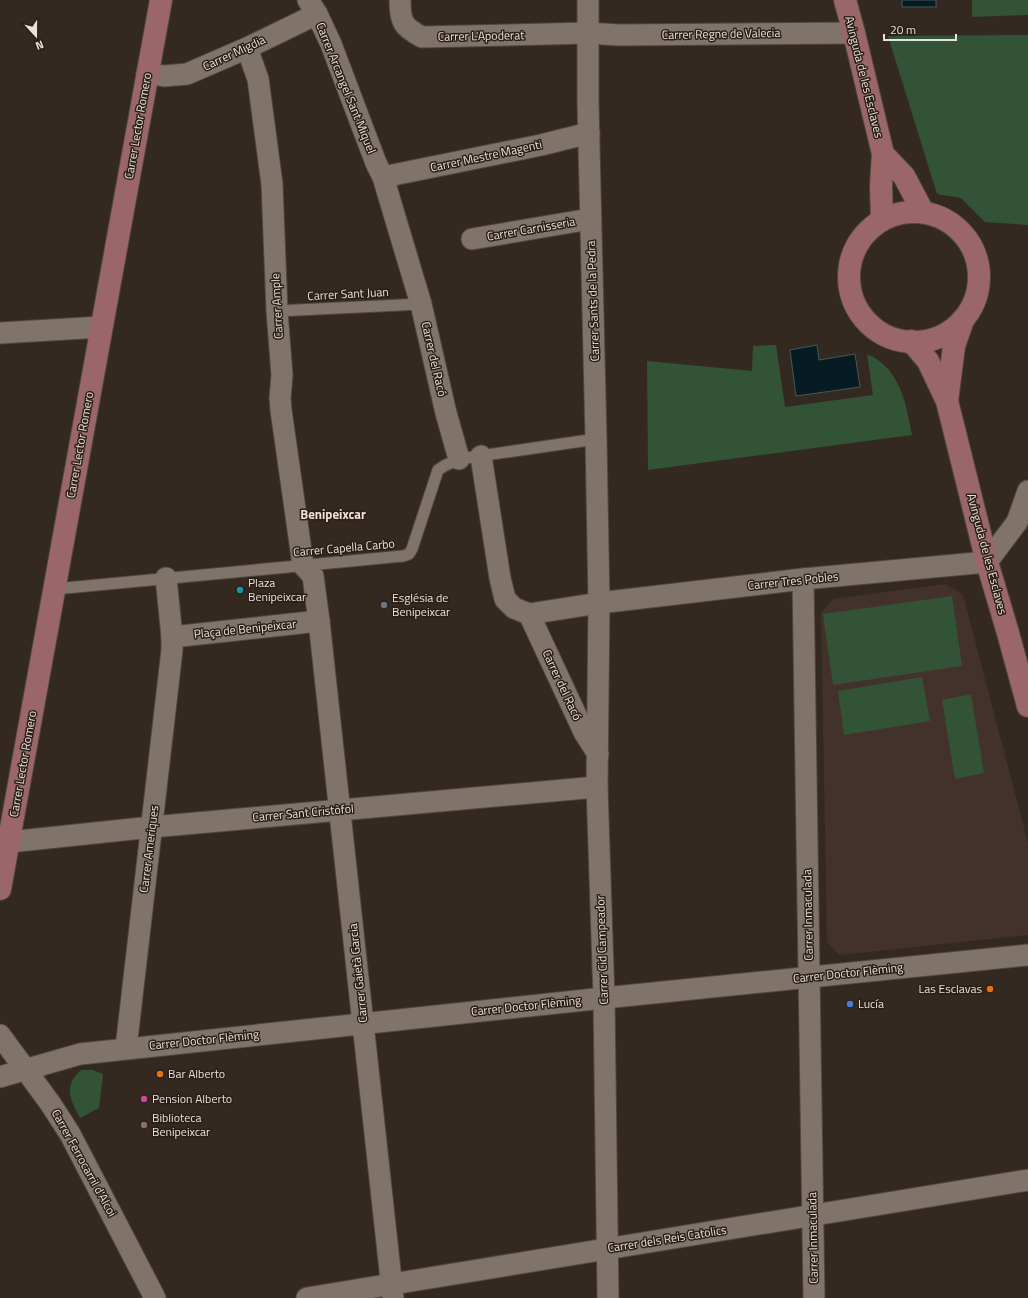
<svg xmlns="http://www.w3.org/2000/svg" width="1028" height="1298" viewBox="0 0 1028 1298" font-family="'Titillium Web',sans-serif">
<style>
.education{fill:#43322b}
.green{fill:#325335}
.water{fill:#041c22;stroke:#49575a}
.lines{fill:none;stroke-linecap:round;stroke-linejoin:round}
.lane-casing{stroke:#514741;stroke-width:13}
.street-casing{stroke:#514741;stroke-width:23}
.secondary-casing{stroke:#514741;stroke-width:24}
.lane{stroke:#807369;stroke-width:11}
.street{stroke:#807369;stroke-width:21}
.secondary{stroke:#9a6667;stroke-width:22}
.culture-dot{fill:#0f9aa8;stroke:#2a1f17;stroke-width:1.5}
.worship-dot{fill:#6b7280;stroke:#2a1f17;stroke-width:1.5}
.food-dot{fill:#e8710a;stroke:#2a1f17;stroke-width:1.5}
.shop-dot{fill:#3f7fe0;stroke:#2a1f17;stroke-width:1.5}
.hotel-dot{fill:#d1479c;stroke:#2a1f17;stroke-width:1.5}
.education-dot{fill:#8d6e63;stroke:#2a1f17;stroke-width:1.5}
.labels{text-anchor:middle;stroke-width:3;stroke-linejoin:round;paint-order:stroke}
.street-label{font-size:12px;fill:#e9e1dc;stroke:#2a1f17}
.poi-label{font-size:12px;fill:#e9e1dc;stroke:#2a1f17;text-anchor:start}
.neighbourhood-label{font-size:13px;font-weight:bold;fill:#f0e0d5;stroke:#2a1f17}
</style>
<rect width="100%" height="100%" fill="#342921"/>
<polygon class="education" points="946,584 963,595 1028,843 1028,935 839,955 827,942 821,613 833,599"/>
<g class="green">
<polygon points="972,0 1028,0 1028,15 972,17"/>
<polygon points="1028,35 1028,225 985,222 961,198 937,194 888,36"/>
<path d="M776 345 785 407 873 395 867 354C900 368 906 403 912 435L648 470 647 361 752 371 753 346Z"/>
<polygon points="952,596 962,666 833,685 823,614"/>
<polygon points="922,677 930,721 844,735 838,691"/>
<polygon points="971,694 984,773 955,779 942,700"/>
<path d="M81 1070H93L103 1074 99 1108 80 1118C70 1098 63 1087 81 1070Z"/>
</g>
<g class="water">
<rect x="902" y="0" width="34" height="7"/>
<polygon points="817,345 819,360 855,354 860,387 796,396 790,350"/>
</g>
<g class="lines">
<g class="lane-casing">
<g id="lane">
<polyline points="277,311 421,304"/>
<polyline points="55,589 403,556 409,554 412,549 438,470 444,466 459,459 596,439"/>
</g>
</g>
<g class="street-casing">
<g id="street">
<polyline points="308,0 317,14 331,44 376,163 383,177 421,304 446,413 459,459"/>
<path d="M400 0C400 22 403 27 422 37L588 33 619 35 854 33"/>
<polyline points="588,0 588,103 596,439 599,603 597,787 604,998 608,1298"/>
<polyline points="247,48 258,79 272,184 277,311 282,375 280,398 281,410 303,565 313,576 319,621 393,1298"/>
<polyline points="147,73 164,76 187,74 247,48 317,14"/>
<polyline points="383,177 541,145 589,133"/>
<polyline points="472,239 590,219"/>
<polyline points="0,333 101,327"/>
<polyline points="481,456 500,578 505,599 514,608 529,614"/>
<polyline points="803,579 814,1298"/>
<polyline points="172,637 319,621"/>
<polyline points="598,754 584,732 529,614 599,603 803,579 987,562 1017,522 1028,491"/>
<polyline points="9,842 152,827 597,787"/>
<polyline points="0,1035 50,1103 70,1134 155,1298"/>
<polyline points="126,1048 172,650 172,637 166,578"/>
<polyline points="0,1077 80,1054 604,998 1028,955"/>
<polyline points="307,1298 1028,1180"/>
</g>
</g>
<g class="secondary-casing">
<g id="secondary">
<polyline points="845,0 854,33 883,154 881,186 882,220"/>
<polyline points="883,154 904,176 923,212"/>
<circle cx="914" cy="277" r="65"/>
<polyline points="911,341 928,361 947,401 987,562 1008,633 1028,706"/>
<polyline points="947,401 954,346 963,320"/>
<polyline points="0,889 161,0"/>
</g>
</g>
<use href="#lane" class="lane"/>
<use href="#street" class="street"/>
<use href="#secondary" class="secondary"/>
</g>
<circle class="culture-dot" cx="240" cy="590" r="4"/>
<circle class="worship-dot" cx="384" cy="605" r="4"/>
<g class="food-dot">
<circle cx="990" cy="989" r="4"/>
<circle cx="160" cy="1074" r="4"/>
</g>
<circle class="shop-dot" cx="850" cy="1004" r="4"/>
<circle class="hotel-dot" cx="144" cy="1099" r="4"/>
<circle class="education-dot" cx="144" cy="1125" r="4"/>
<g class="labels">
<g class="street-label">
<text transform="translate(721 34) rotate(-1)" y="4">Carrer Regne de Valecia</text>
<text transform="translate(481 36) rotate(-1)" y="4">Carrer L'Apoderat</text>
<text transform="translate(234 53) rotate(-25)" y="4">Carrer Migdia</text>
<text transform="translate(864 77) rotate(76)" y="4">Avinguda de les Esclaves</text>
<text transform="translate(346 88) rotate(68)" y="4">Carrer Arcangel Sant Miquel</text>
<text transform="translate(138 126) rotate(-80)" y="4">Carrer Lector Romero</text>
<text transform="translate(486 156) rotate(-12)" y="4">Carrer Mestre Magenti</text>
<text transform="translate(531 229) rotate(-10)" y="4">Carrer Carnisseria</text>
<text transform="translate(348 294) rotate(-3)" y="4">Carrer Sant Juan</text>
<text transform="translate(593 301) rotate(-92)" y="4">Carrer Sants de la Pedra</text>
<text transform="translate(277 306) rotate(-93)" y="4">Carrer Ample</text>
<text transform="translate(434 359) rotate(77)" y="4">Carrer del Racó</text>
<text transform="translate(80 445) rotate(-80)" y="4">Carrer Lector Romero</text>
<text transform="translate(344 548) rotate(-5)" y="4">Carrer Capella Carbo</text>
<text transform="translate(987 554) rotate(75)" y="4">Avinguda de les Esclaves</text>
<text transform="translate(793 581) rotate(-6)" y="4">Carrer Tres Pobles</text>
<text transform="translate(245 629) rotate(-6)" y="4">Plaça de Benipeixcar</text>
<text transform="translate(562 685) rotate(65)" y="4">Carrer del Racó</text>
<text transform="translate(23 764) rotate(-80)" y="4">Carrer Lector Romero</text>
<text transform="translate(303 813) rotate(-5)" y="4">Carrer Sant Cristòfol</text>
<text transform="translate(149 849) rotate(-83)" y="4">Carrer Ameriques</text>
<text transform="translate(808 915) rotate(-91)" y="4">Carrer Inmaculada</text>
<text transform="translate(602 950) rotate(-92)" y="4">Carrer Cid Campeador</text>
<text transform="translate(358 973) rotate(-96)" y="4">Carrer Gaietà Garcia</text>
<text transform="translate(848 973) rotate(-6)" y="4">Carrer Doctor Flèming</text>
<text transform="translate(526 1006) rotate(-6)" y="4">Carrer Doctor Flèming</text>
<text transform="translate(204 1040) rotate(-6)" y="4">Carrer Doctor Flèming</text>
<text transform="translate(84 1163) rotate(61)" y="4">Carrer Ferrocarril d'Alcoi</text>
<text transform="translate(813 1238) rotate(-91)" y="4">Carrer Inmaculada</text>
<text transform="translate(667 1239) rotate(-9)" y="4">Carrer dels Reis Catolics</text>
</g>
<g class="poi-label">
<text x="248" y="587">Plaza<tspan x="248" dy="14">Benipeixcar</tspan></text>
<text x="392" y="602">Església de<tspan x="392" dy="14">Benipeixcar</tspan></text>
<text x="982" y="993" text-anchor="end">Las Esclavas</text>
<text x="858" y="1008">Lucía</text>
<text x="168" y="1078">Bar Alberto</text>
<text x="152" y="1103">Pension Alberto</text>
<text x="152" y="1122">Biblioteca<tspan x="152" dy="14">Benipeixcar</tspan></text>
</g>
<g class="neighbourhood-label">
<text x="333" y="519">Benipeixcar</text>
</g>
</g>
<g transform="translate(36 36) rotate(159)" stroke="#2a1f17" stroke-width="3" paint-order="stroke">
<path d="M0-3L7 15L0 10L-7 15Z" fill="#e9e1dc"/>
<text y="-6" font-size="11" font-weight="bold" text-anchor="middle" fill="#e9e1dc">N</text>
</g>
<path d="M884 34v6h72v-6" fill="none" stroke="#e9e1dc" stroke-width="2"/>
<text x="890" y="34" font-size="12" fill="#e9e1dc" stroke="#2a1f17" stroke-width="3" paint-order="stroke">20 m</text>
</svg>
